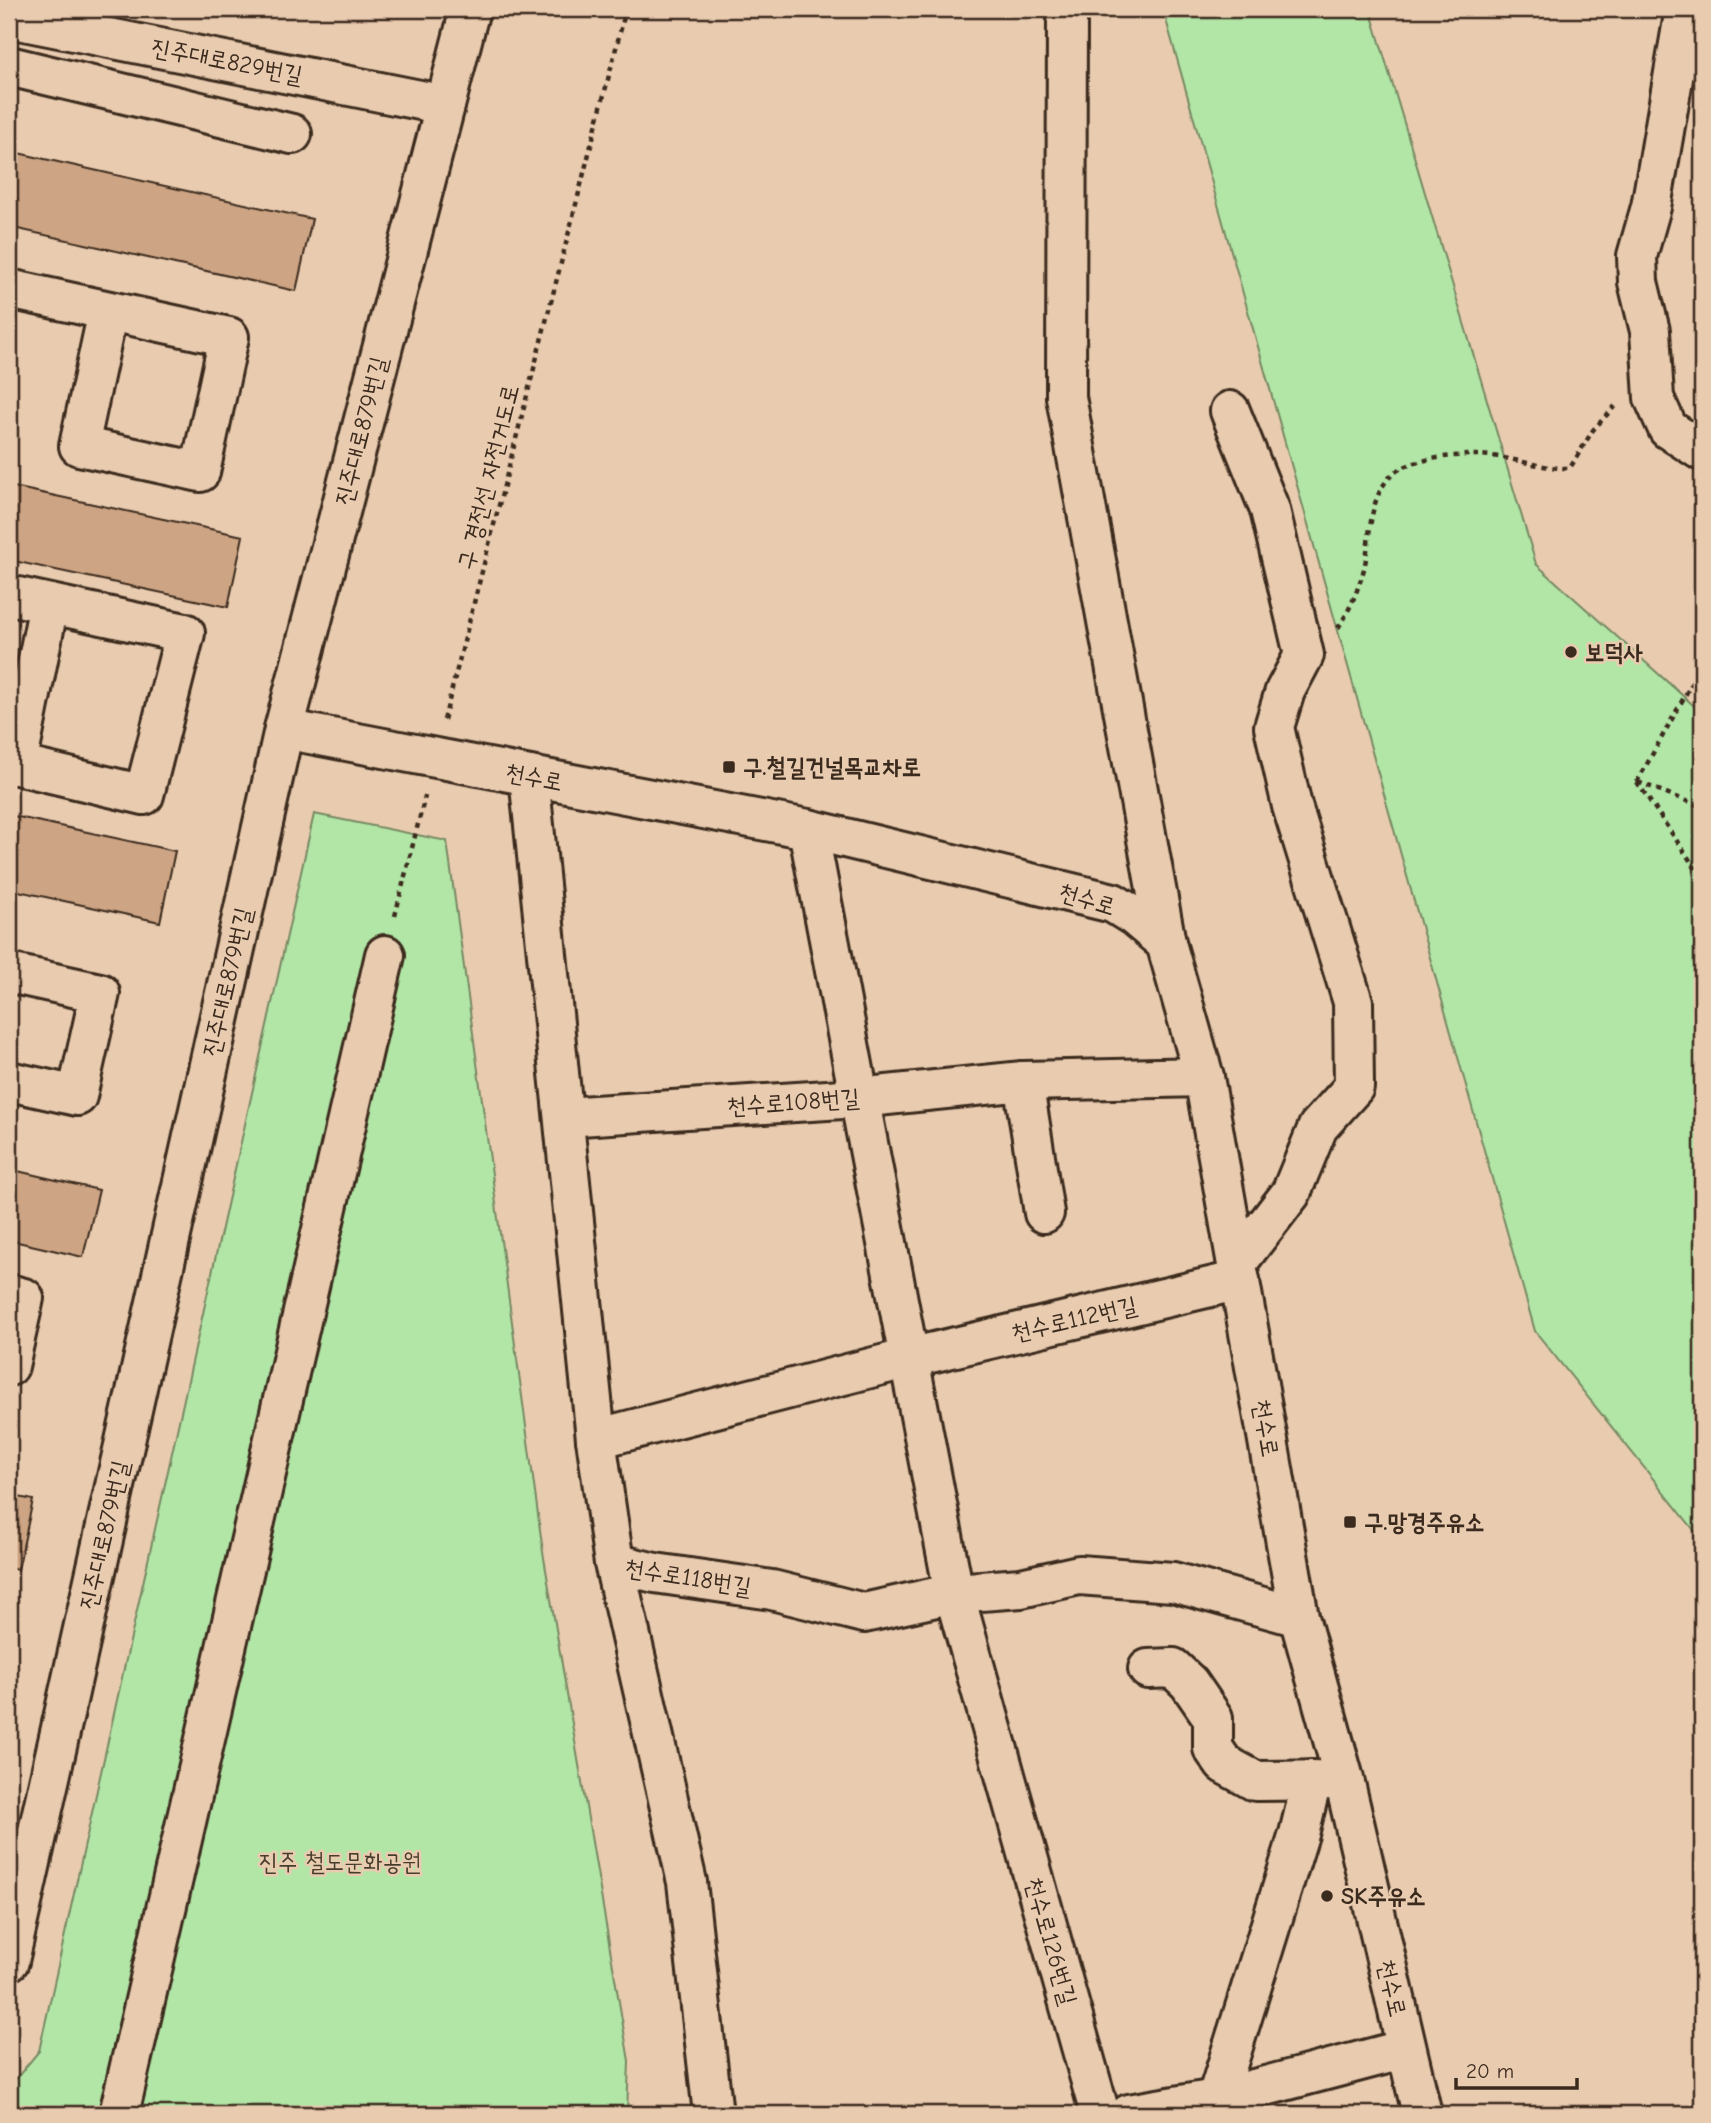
<svg xmlns="http://www.w3.org/2000/svg" width="1711" height="2123" viewBox="0 0 1711 2123" font-family="'Comic Neue','Poor Story',sans-serif">
<style>
.green{fill:#b2e6a7;stroke:#768862;stroke-width:2}
.building{fill:#cda584;stroke:#3b2a1e;stroke-width:2}
.lines{fill:none;stroke-linecap:round;stroke-linejoin:round}
.minor-casing{stroke:#3b2a1e;stroke-width:44}
.path{stroke:#3b2a1e;stroke-width:4.5;stroke-dasharray:5 5;stroke-linecap:butt}
.minor{stroke:#e9ccb0;stroke-width:38}
.poi-dot{fill:#3b2a1e;stroke:#e9ccb0;stroke-width:2.5}
.labels{text-anchor:middle;stroke-width:5;stroke-linejoin:round;paint-order:stroke}
.street-label{font-size:24px;fill:#3b2a1e;stroke:#e9ccb0}
.poi-label{font-size:24px;font-weight:bold;fill:#3b2a1e;stroke:#e9ccb0;text-anchor:start}
.park-label{font-size:24px;fill:#473d2c;stroke:#e9ccb0}
</style>
<rect width="100%" height="100%" fill="#e9ccb0"/>
<filter id="ink" filterUnits="userSpaceOnUse"><feTurbulence type="fractalNoise" baseFrequency=".0143" numOctaves="2"/><feDisplacementMap in="SourceGraphic" scale="14" xChannelSelector="R" yChannelSelector="G"/><feConvolveMatrix kernelMatrix="1 2 1 2 8 2 1 2 1" color-interpolation-filters="sRGB"/></filter>
<g filter="url(#ink)">
<g class="green">
<polygon points="1163,9 1370,9 1536,564 1702,713 1702,1540 1535,1331"/>
<polygon points="314,814 447,841 543,1552 629,2061 627,2114 9,2114 9,2087 39,2051"/>
</g>
<g class="building">
<polygon points="9,151 312,219 296,291 9,227"/>
<polygon points="9,486 243,536 228,607 9,560"/>
<polygon points="9,815 175,851 160,922 9,889"/>
<polygon points="9,1169 99,1190 83,1257 9,1240"/>
<polygon points="9,1495 33,1500 18,1570 9,1568"/>
</g>
<g class="lines">
<g class="minor-casing">
<g id="minor">
<polyline points="1067,9 1066,397 1166,943"/>
<polyline points="1685,9 1651,207 1637,256 1638,282 1650,331 1654,398 1668,429 1702,451"/>
<polyline points="9,18 445,105"/>
<polyline points="9,66 292,134"/>
<polyline points="9,289 229,337 200,472 79,446 108,311"/>
<polyline points="1230,411 1270,510 1304,655 1285,691 1274,727 1292,806 1353,1002 1354,1087 1318,1127 1291,1193 1237,1263"/>
<polyline points="9,595 185,633 144,795 9,763"/>
<polyline points="284,729 808,829 1113,903 1134,916 1166,943 1204,1077 1299,1617 1344,1779 1422,2114"/>
<polyline points="17,765 49,604"/>
<polyline points="529,776 596,1439 614,1563 687,1882 713,2114"/>
<polyline points="808,829 909,1358 1240,1280"/>
<polyline points="9,973 100,993 77,1096 9,1081"/>
<polyline points="1023,1081 1044,1213"/>
<polyline points="564,1117 858,1098 1023,1081 1204,1077"/>
<polyline points="9,1294 24,1298 9,1366"/>
<polyline points="596,1439 909,1358 954,1593 1100,2114"/>
<polyline points="614,1563 655,1573 772,1590 864,1613 954,1593 1021,1588 1079,1575 1173,1582 1299,1617"/>
<polyline points="1148,1669 1173,1668 1189,1683 1213,1718 1213,1748 1224,1764 1255,1781 1335,1780"/>
<polyline points="9,1961 284,729 470,9"/>
<polyline points="119,2114 385,955"/>
<polyline points="1129,2114 1216,2099 1406,2049"/>
<polyline points="1212,2114 1299,1834 1312,1780"/>
</g>
</g>
<g class="path">
<path d="M1338 628C1350 610 1358 590 1364 569 1371 539 1367 497 1393 474 1409 459 1454 455 1475 455 1508 455 1538 469 1570 468L1593 430 1615 406"/>
<polyline points="444,720 626,9"/>
<polyline points="1637,782 1702,665"/>
<polyline points="1637,782 1702,878"/>
<polyline points="1638,782 1702,807"/>
<polyline points="395,916 425,796"/>
</g>
<use href="#minor" class="minor"/>
</g>
</g>
<g class="poi-dot">
<circle cx="1571" cy="652" r="7"/>
<rect x="722" y="760" width="14" height="14" rx="3.5"/>
<rect x="1343" y="1515" width="14" height="14" rx="3.5"/>
<circle cx="1327" cy="1896" r="7"/>
</g>
<g class="labels">
<g class="street-label">
<text transform="translate(227 61) rotate(11)" y="8">진주대로829번길</text>
<text transform="translate(361 431) rotate(-76)" y="8">진주대로879번길</text>
<text transform="translate(488 477) rotate(-76)" y="8">구 경전선 자전거도로</text>
<text transform="translate(534 777) rotate(11)" y="8">천수로</text>
<text transform="translate(1087 899) rotate(17)" y="8">천수로</text>
<text transform="translate(227 982) rotate(-77)" y="8">진주대로879번길</text>
<text transform="translate(793 1102) rotate(-4)" y="8">천수로108번길</text>
<text transform="translate(1074 1319) rotate(-13)" y="8">천수로112번길</text>
<text transform="translate(1266 1428) rotate(80)" y="8">천수로</text>
<text transform="translate(104 1535) rotate(-77)" y="8">진주대로879번길</text>
<text transform="translate(688 1577) rotate(9)" y="8">천수로118번길</text>
<text transform="translate(1051 1941) rotate(74)" y="8">천수로126번길</text>
<text transform="translate(1392 1988) rotate(77)" y="8">천수로</text>
</g>
<g class="poi-label">
<text x="1585" y="660">보덕사</text>
<text x="743" y="775">구.철길건널목교차로</text>
<text x="1364" y="1530">구.망경주유소</text>
<text x="1341" y="1904">SK주유소</text>
</g>
<g class="park-label">
<text x="340" y="1870">진주 철도문화공원</text>
</g>
</g>
<rect width="1711" height="2123" fill="none" stroke="#e9ccb0" stroke-width="35"/>
<rect x="18" y="18" width="1676" height="2088" fill="none" stroke="#3b2a1e" stroke-width="2.5" filter="url(#ink)"/>
<path d="M1456 2078v10h121v-10" fill="none" stroke="#3b2a1e" stroke-width="3.5"/>
<text x="1466" y="2078" font-size="21" fill="#3b2a1e" stroke="#e9ccb0" stroke-width="5" paint-order="stroke">20 m</text>
</svg>
